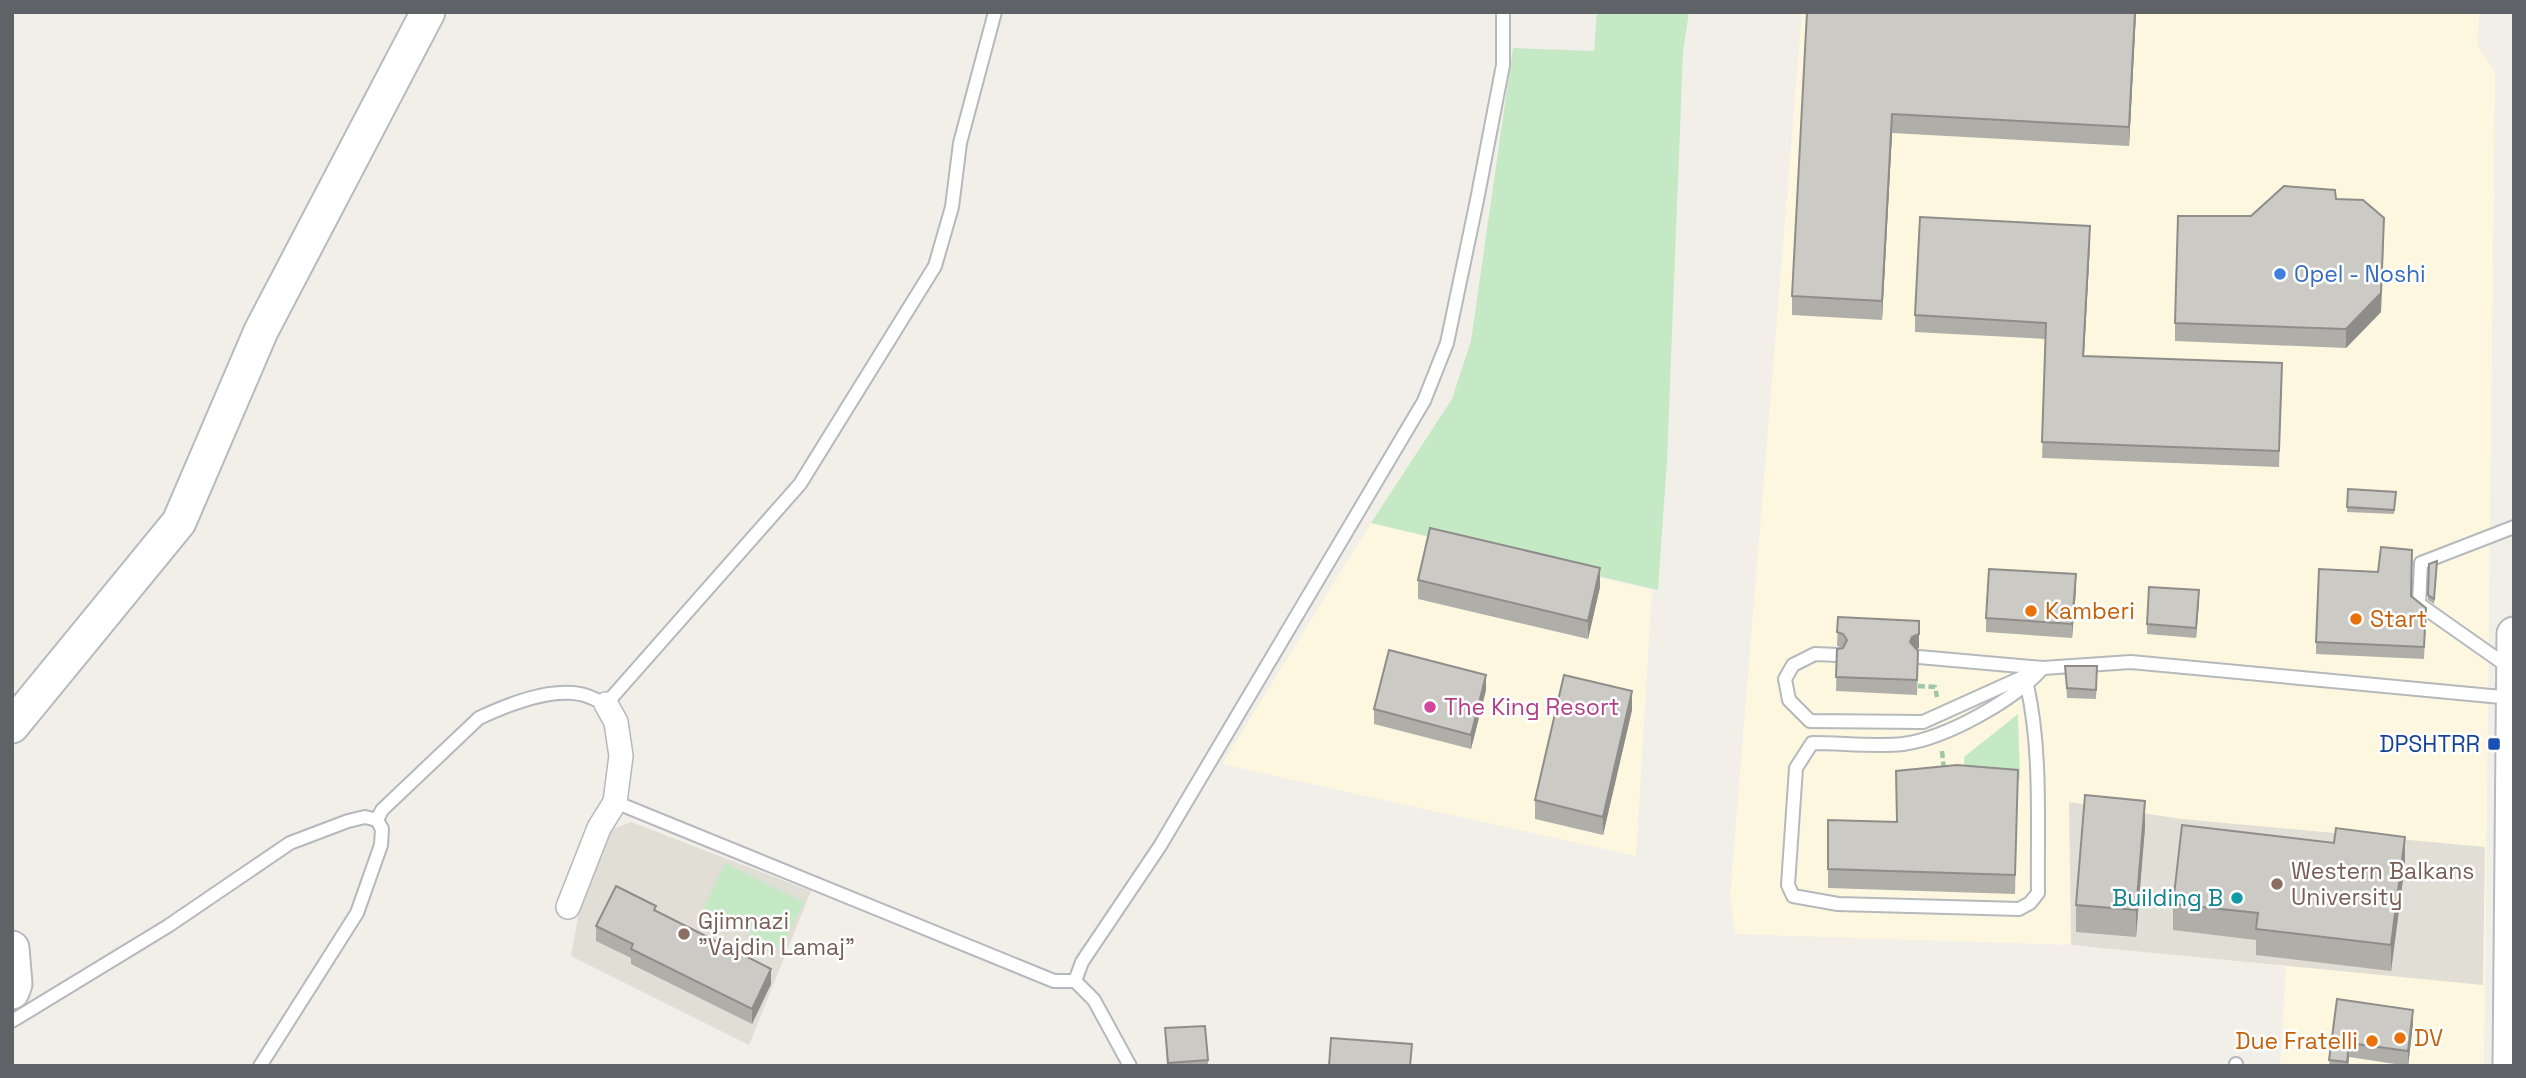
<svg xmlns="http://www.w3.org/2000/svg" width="2526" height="1078" viewBox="0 0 2526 1078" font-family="'Space Grotesk',sans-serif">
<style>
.commercial{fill:#fef7e0}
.education{fill:#e1ded6}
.green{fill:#c5e8c5}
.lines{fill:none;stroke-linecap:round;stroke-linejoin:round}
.lane-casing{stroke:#b5b8bc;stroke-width:16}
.street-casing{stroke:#b5b8bc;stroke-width:26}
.secondary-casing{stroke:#b6babf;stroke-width:37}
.path{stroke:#9cc7a9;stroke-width:4.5;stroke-dasharray:7 3.5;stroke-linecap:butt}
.lane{stroke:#fff;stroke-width:12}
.street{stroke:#fff;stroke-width:23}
.secondary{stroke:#fff;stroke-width:33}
.wall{fill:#afaea9}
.shaded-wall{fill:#8f8d8a}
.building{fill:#cccac5;stroke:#8f8d8a;stroke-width:2}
.shop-dot{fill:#3f7fe0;stroke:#fff;stroke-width:2.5}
.food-dot{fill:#e8710a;stroke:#fff;stroke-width:2.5}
.hotel-dot{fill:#d1479c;stroke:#fff;stroke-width:2.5}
.transit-dot{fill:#1a4fb4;stroke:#fff;stroke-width:2.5}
.education-dot{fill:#8d6e63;stroke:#fff;stroke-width:2.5}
.culture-dot{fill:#0f9aa8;stroke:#fff;stroke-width:2.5}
.labels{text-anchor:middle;stroke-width:5;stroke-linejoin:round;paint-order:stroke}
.shop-label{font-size:23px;fill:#366cbe;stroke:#fff;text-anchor:start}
.food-label{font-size:23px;fill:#c56008;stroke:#fff;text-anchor:start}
.hotel-label{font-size:23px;fill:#b23c85;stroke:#fff;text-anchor:start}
.transit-label{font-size:23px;fill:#164399;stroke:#fff;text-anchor:end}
.education-label{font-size:23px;fill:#785e54;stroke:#fff;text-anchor:start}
.culture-label{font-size:23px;fill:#0d838f;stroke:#fff;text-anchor:end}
</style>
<rect width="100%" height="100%" fill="#f1efe8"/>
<g class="commercial">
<polygon points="1802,12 2479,12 2478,47 2495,72 2484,1066 2280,1066 2286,966 2071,945 1735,934 1730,896"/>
<polygon points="1371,523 1652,590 1636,856 1222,764"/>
</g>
<g class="education">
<polygon points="2069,802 2182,819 2485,847 2483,985 2071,945"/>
<polygon points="631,822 811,891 749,1045 571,956 579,912 608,836 613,829"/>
</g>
<g class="green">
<polygon points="1597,12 1689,12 1683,52 1667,460 1658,590 1371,523 1452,399 1471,341 1513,48 1594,51"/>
<polygon points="2018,714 2020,779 1965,777 1964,757"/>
<polygon points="725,863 804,902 781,948 703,909"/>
</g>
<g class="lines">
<g class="lane-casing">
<g id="lane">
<polyline points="1838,655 1815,654 1793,665 1785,679 1789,700 1810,721 1923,722 2036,671"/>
<polyline points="1919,657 2043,668 2131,662 2512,698"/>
<polyline points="2510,668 2419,604 2421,563 2514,527"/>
<path d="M2027 685C2042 752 2037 824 2038 893L2030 903 2019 909 1838 904 1793 896 1788 885 1796 768 1812 743C1842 743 1874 747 1903 744 1947 738 2014 700 2043 668"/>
<polyline points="615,802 1054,981 1075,981 1094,1000 1130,1066"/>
<polyline points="1075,981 1082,962 1160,846 1424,401 1447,343 1477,200 1503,65 1503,12"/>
<polyline points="12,1021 168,926 290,843 348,821 365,817 377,820"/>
<path d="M260 1066 357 913 381 845 382 829 377 820 382 810 479 718C507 705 548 688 580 694 588 695 598 701 606 704L800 484 935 266 952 207 960 143 995 12"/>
<polyline points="2236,1066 2236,1064"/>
</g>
</g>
<g class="street-casing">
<polyline id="street" points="568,907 599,828 615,802 621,756 616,722 606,704"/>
</g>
<g class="secondary-casing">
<g id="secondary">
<polyline points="12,726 179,522 261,331 428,12"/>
<polyline points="12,948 15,984 12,992"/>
<polyline points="2510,1066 2514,634"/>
</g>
</g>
<g class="path">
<polyline points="1918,686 1935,687 1937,697"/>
<polyline points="1942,751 1944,770"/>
</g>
<use href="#lane" class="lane"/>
<use href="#street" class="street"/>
<use href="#secondary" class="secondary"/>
</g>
<g class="wall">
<polygon points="1807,12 2136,12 2129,146 1892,133 1882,320 1792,315 1792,296"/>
<polygon points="2336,199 2384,237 2381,312 2346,348 2175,341 2175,323 2251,216"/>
<polygon points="2090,243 2084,356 2282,380 2279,467 2042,458 2046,339 1915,332 1915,315"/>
<polygon points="2348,489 2396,492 2394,514 2347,512"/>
<polygon points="2429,564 2437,566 2434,604 2428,600"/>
<polygon points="1418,580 1600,587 1588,639 1418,599"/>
<polygon points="2076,589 2072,638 1986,632 1986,618"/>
<polygon points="2411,596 2426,619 2424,659 2316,654 2316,642"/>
<polygon points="2199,600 2196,638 2147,634 2147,624"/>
<polygon points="1838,617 1919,648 1917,649 1918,666 1917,695 1836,691 1837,649 1843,648 1837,646"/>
<polygon points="2065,666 2097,676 2096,699 2067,698"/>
<polygon points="1486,690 1471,749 1374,724 1374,709"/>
<polygon points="1632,710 1603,835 1535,819 1535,800"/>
<polygon points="2018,770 2015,894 1828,888 1828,820 1897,822"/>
<polygon points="2145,827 2136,937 2076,932 2076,905"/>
<polygon points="2405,864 2391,971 2256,955 2256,940 2173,930 2173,904"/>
<polygon points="656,911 771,984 752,1024 631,964 631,958 596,941 596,926"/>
<polygon points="2337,999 2413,1024 2408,1066 2349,1057 2348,1066 2329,1066"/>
<polygon points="1165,1028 1208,1060 1208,1066 1167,1066"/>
</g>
<g class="shaded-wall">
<polygon points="2135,12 2136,12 2129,146 2129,127"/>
<polygon points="1892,114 1892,133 1882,320 1882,301"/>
<polygon points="2384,218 2381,312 2346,348 2346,329"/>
<polygon points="2090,226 2090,243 2083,372 2083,356"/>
<polygon points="1600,568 1600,587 1588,639 1588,621"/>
<polygon points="2076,574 2076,589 2072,638 2072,624"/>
<polygon points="2199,590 2199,600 2196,638 2196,628"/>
<polygon points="1919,621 1919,648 1912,651 1910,642"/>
<polygon points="1486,675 1486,690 1471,749 1471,735"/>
<polygon points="1632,691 1632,710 1603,835 1603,817"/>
<polygon points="2145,801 2145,827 2136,937 2136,910"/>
<polygon points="2405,837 2405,864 2391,971 2391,945"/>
<polygon points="771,969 771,984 752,1024 752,1009"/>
<polygon points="2413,1010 2413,1024 2408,1066 2408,1051"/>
<polygon points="2349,1043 2349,1057 2348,1066 2347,1066"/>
</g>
<g class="building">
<polygon points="1807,12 2135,12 2129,127 1892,114 1882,301 1792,296"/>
<polygon points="2284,186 2335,190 2336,199 2363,200 2384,218 2381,293 2346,329 2175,323 2178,216 2251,216"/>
<polygon points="1920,217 2090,226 2083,356 2282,363 2279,451 2042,442 2046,323 1915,315"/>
<polygon points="2348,489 2396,492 2394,510 2347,507"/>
<polygon points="1430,528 1600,568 1588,621 1418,580"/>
<polygon points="2381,547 2412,550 2411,596 2426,608 2424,647 2316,642 2319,569 2378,572"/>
<polygon points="2437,561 2434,599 2428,595 2429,564"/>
<polygon points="1989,569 2076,574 2072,624 1986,618"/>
<polygon points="2149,587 2199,590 2196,628 2147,624"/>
<polygon points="1838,617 1919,621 1919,634 1912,637 1910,642 1918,651 1917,680 1836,677 1837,649 1843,648 1847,640 1843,634 1837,632"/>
<polygon points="1389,650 1486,675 1471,735 1374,709"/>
<polygon points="2065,666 2097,666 2096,690 2067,688"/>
<polygon points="1564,675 1632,691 1603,817 1535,800"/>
<polygon points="1957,765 2018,770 2015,875 1828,869 1828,820 1897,822 1896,771"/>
<polygon points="2085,795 2145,801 2136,910 2076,905"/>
<polygon points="2182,825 2334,843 2336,828 2405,837 2391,945 2256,929 2258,913 2173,904"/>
<polygon points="616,886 656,906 654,910 771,969 752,1009 631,949 633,944 596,926"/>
<polygon points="2337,999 2413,1010 2408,1051 2349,1043 2347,1062 2329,1060"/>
<polygon points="1205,1026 1208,1060 1168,1063 1165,1028"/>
<polygon points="1331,1038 1412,1044 1410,1066 1329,1066"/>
</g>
<circle class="shop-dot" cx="2280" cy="274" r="7"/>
<g class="food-dot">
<circle cx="2031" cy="611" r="7"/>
<circle cx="2356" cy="619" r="7"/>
<circle cx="2400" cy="1038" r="7"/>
<circle cx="2372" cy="1041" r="7"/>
</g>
<circle class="hotel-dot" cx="1430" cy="707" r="7"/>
<rect class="transit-dot" x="2487" y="737" width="14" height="14" rx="3.5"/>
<g class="education-dot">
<circle cx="2277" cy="884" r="7"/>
<circle cx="684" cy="934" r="7"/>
</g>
<circle class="culture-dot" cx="2237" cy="898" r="7"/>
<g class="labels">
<g class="shop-label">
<text x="2294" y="282">Opel - Noshi</text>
</g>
<g class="food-label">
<text x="2045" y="619">Kamberi</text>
<text x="2370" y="627">Start</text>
<text x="2414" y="1046">DV</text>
<text x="2358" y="1049" text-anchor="end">Due Fratelli</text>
</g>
<g class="hotel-label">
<text x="1444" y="715">The King Resort</text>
</g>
<g class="transit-label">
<text x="2480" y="752">DPSHTRR</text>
</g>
<g class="education-label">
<text x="2291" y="879">Western Balkans<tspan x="2291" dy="26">University</tspan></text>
<text x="698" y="929">Gjimnazi<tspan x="698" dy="26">"Vajdin Lamaj"</tspan></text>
</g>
<g class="culture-label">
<text x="2223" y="906">Building B</text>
</g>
</g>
<rect width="2526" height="1078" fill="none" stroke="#5f6368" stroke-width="28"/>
</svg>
